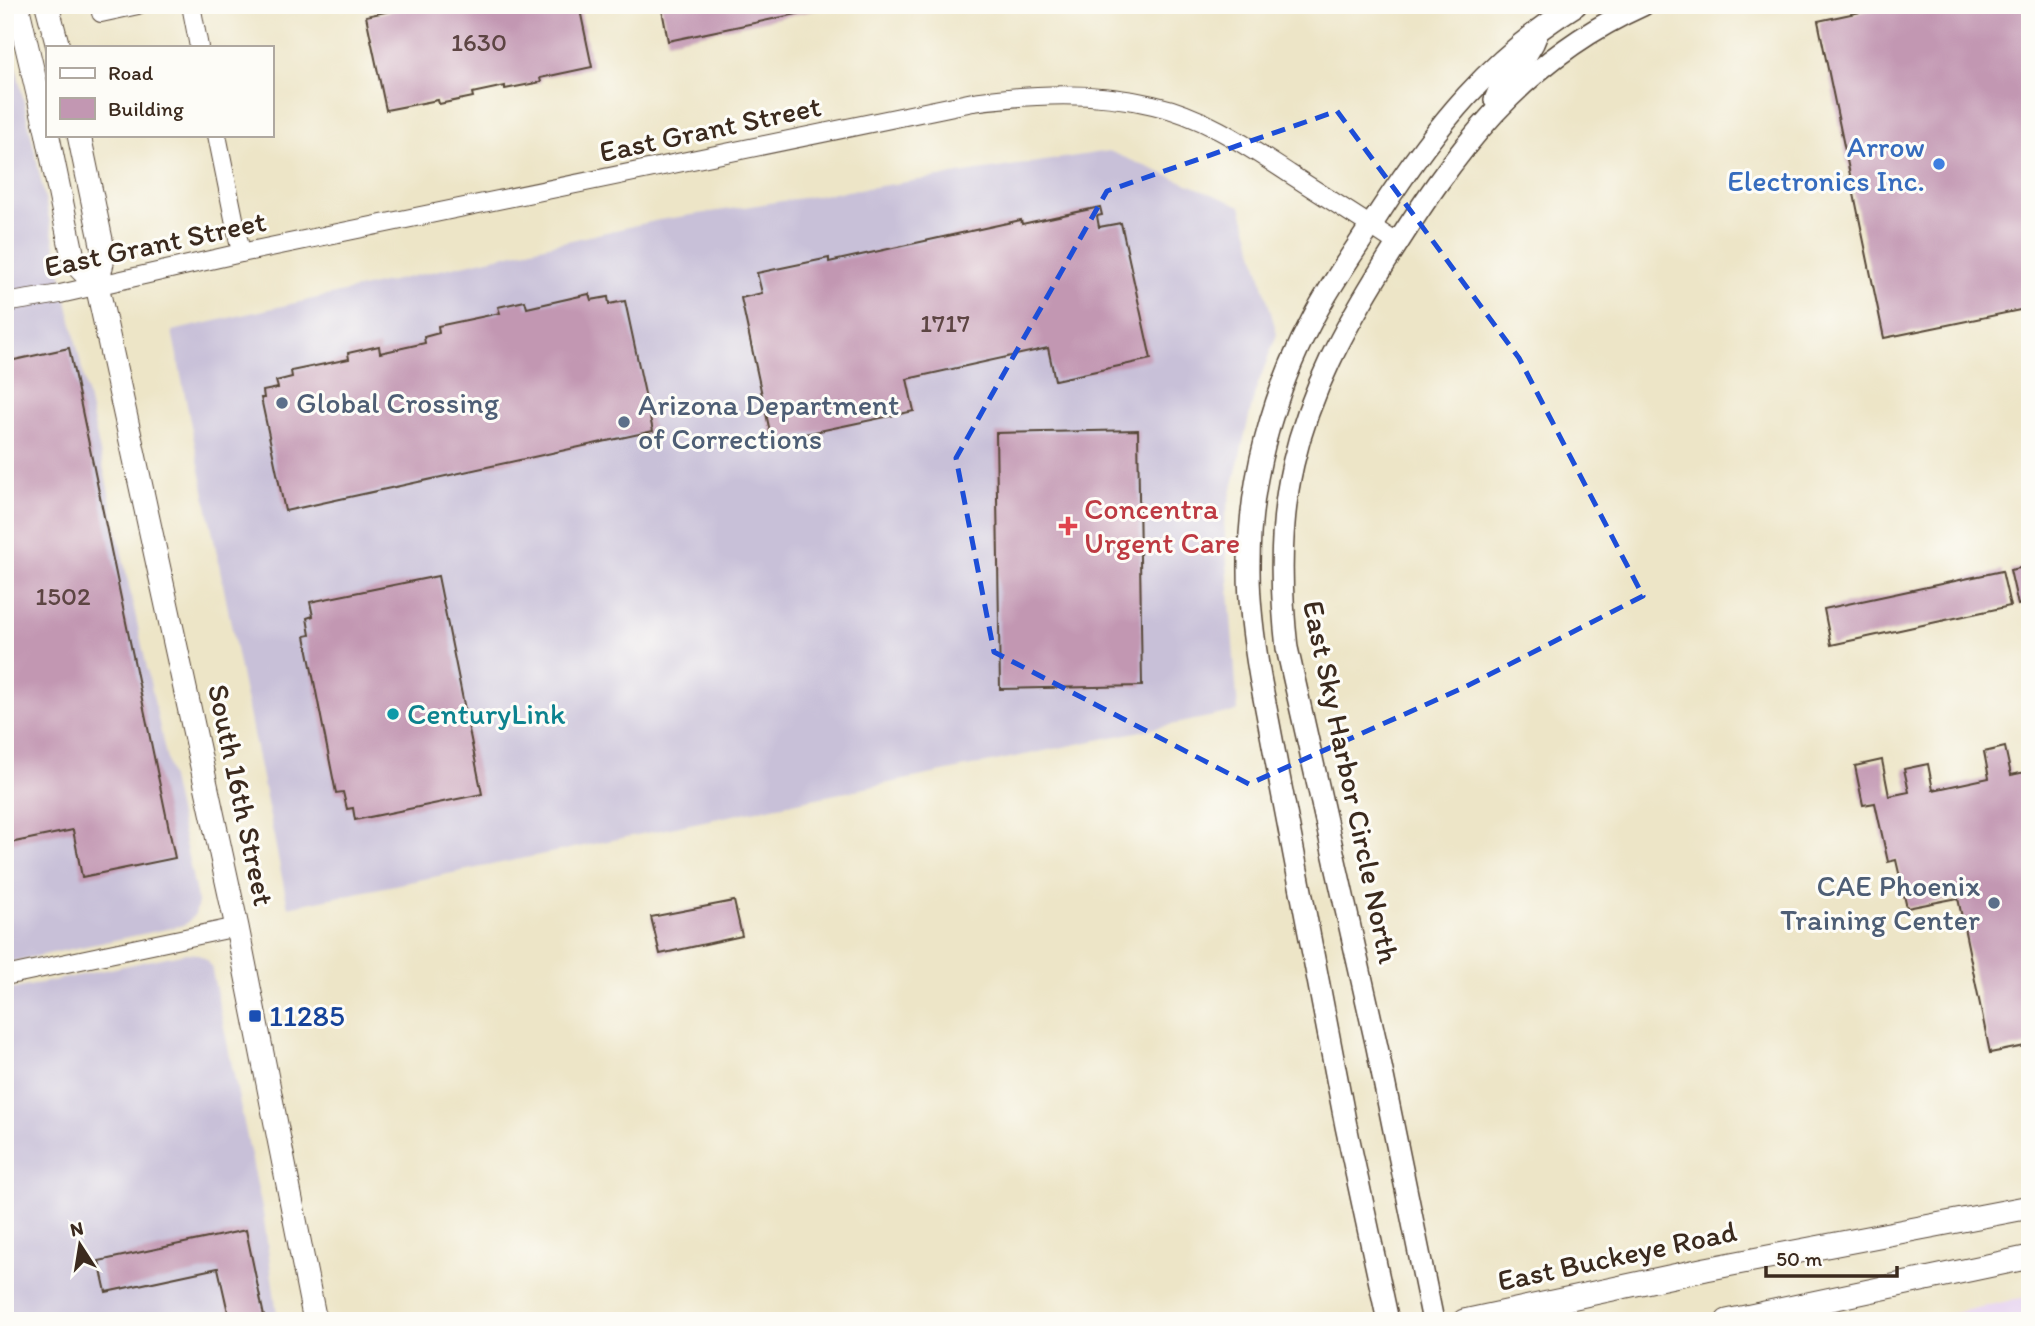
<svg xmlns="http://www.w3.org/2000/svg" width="2035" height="1326" viewBox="0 0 2035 1326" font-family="Itim,sans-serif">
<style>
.built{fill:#e6d3f0}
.industrial{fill:#c8c0d8}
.building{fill:#c297b2}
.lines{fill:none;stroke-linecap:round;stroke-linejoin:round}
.minor-casing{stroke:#564637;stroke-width:20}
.tertiary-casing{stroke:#564637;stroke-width:24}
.secondary-casing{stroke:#564637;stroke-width:25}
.minor{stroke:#fff;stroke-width:18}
.tertiary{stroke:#fff;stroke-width:21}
.secondary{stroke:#fff;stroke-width:23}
.marked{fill:none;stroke:#1d4ed8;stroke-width:5;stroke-dasharray:14 9;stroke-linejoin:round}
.shop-dot{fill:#3f7fe0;stroke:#fdfcf7;stroke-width:2.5}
.service-dot{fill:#5c6f8a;stroke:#fdfcf7;stroke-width:2.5}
.health-dot{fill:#e0444e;stroke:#fdfcf7;stroke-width:2.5}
.culture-dot{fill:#0f9aa8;stroke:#fdfcf7;stroke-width:2.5}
.transit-dot{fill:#1a4fb4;stroke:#fdfcf7;stroke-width:2.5}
.labels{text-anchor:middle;stroke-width:6;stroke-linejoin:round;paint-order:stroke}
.number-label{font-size:26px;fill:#5d4543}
.street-label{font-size:30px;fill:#3b2a1e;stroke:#fdfcf7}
.shop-label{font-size:30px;fill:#366cbe;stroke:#fdfcf7;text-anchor:end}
.service-label{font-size:30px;fill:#4e5e75;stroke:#fdfcf7;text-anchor:start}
.health-label{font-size:30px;fill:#be3a42;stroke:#fdfcf7;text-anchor:start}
.culture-label{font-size:30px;fill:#0d838f;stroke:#fdfcf7;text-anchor:start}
.transit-label{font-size:30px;fill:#164399;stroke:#fdfcf7;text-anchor:start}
</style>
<rect width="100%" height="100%" fill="#fdfcf7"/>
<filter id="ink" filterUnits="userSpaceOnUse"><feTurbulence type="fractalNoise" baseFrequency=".0143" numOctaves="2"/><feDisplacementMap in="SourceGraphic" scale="14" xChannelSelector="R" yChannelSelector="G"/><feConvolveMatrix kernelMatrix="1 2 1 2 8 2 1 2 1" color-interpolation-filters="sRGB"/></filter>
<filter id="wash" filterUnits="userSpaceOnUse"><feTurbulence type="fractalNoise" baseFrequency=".00686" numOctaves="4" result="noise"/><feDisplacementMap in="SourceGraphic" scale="28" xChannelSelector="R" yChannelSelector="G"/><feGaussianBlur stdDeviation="1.57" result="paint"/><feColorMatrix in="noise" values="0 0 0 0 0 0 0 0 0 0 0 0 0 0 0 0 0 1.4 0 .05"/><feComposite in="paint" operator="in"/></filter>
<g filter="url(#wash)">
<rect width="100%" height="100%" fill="#ede5c7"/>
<polygon class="built" points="2030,1296 2030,1321 1918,1321"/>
<g class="industrial">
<polygon points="5,15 198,903 195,914 186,924 176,927 5,963"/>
<polygon points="1109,151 1241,206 1277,334 1255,392 1224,523 1238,711 288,907 172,331 659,220"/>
<polygon points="186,953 197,954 206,959 211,966 263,1213 278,1321 5,1321 5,991"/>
</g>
<g id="blocks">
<g class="building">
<polygon points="419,5 579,5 592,67 540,78 541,82 505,89 505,86 472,93 473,97 439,104 438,100 386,110 366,16"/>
<polygon points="661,5 835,5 835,6 668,41"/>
<polygon points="1893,5 2030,5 2030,308 1884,338 1818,21"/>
<polygon points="1100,207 1102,215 1097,216 1099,227 1121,223 1151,359 1055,380 1048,348 907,379 914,411 772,441 741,298 762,293 757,273 829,258 829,262 1021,220 1022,224"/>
<polygon points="589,294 591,300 608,297 609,304 625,301 653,431 285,511 261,398 264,398 263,391 278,388 276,381 292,377 291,371 349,359 348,353 379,346 380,353 425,343 424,337 439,333 438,326 500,313 498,307 525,301 527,308"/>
<polygon points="69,348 175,858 82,877 73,830 5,844 5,362"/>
<polygon points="1138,430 1142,686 1000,689 996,433"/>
<polygon points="2030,566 2030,602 2018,605 2010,570"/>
<polygon points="2002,571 2010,606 1831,645 1824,609"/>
<polygon points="438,576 482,794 355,820 353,808 347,809 343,792 336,793 305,636 310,635 307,618 313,616 310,602"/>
<polygon points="2005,747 2011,775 2030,771 2030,1045 1990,1053 1958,898 1907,908 1896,860 1888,862 1875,803 1863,805 1855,766 1882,760 1889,796 1909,792 1904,769 1928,764 1933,790 1989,778 1984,752"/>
<polygon points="734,901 742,936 660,954 651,917"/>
<polygon points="246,1230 265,1321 230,1321 218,1268 106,1292 99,1261"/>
</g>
</g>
</g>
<g filter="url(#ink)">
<use href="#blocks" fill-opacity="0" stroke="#564637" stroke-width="2"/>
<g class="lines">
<g class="minor-casing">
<g id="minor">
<polyline points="191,5 199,47"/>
<polyline points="101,13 138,5"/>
<polyline points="217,135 241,253"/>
<path d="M5 303 60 294 241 253 973 102C1034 94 1093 91 1153 105 1204 116 1247 146 1290 174 1326 197 1362 220 1397 243"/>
<polyline points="5,976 237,927"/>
</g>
</g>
<g class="tertiary-casing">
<g id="tertiary">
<path d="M1495 100C1504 74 1528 61 1537 34"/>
<path d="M1388 1321 1346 1126 1260 677C1254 642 1249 607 1249 571 1248 484 1272 394 1313 318 1333 280 1358 246 1381 210 1435 127 1490 58 1576 5"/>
<path d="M1433 1321 1377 1047 1287 648C1280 587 1279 525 1293 464 1310 390 1345 327 1385 263 1454 153 1520 60 1643 5"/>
</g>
</g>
<g class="secondary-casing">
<g id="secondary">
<polyline points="17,5 47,132 74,262 97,285"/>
<polyline points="47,5 58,47"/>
<polyline points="79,135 104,254 97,285 237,927 315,1321"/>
<polyline points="1464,1321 1706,1269 2030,1207"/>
<polyline points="1727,1321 2030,1257"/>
</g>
</g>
<use href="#minor" class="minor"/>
<use href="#tertiary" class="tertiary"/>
<use href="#secondary" class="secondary"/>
</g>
</g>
<path class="marked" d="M1337 111 1519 358 1643 596 1465 687 1249 784 994 652 956 458 1107 191Z"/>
<circle class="shop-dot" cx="1939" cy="164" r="7"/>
<g class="service-dot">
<circle cx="282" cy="403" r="7"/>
<circle cx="624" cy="422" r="7"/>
<circle cx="1994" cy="903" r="7"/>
</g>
<path class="health-dot" d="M1064.5 515.5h7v7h7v7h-7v7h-7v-7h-7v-7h7z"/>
<circle class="culture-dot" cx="393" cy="714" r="7"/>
<rect class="transit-dot" x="248" y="1009" width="14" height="14" rx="3.5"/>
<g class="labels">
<g class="number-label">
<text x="479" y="51">1630</text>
<text x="945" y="332">1717</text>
<text x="63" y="605">1502</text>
</g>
<g class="street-label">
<text transform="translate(710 129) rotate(-12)" y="10">East Grant Street</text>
<text transform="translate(155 244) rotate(-12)" y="10">East Grant Street</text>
<text transform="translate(1351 782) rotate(78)" y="10">East Sky Harbor Circle North</text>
<text transform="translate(241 795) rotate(78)" y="10">South 16th Street</text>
<text transform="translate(1617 1256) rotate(-12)" y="10">East Buckeye Road</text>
</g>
<g class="shop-label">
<text x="1925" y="157">Arrow<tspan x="1925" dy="34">Electronics Inc.</tspan></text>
</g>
<g class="service-label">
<text x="296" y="413">Global Crossing</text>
<text x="638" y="415">Arizona Department<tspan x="638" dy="34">of Corrections</tspan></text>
<text x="1980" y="896" text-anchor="end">CAE Phoenix<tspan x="1980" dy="34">Training Center</tspan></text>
</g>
<g class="health-label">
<text x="1084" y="519">Concentra<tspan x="1084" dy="34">Urgent Care</tspan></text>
</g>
<g class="culture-label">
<text x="407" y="724">CenturyLink</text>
</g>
<g class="transit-label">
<text x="269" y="1026">11285</text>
</g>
</g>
<rect width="2035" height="1326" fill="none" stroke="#fdfcf7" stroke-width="28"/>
<rect x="46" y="46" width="228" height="91" fill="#fdfcf7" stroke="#afa8a0" stroke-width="2"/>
<rect x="60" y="68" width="35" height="10" fill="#ffffff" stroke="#afa8a0" stroke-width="2"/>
<text x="108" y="80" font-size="21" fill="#3b2a1e">Road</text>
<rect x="60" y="98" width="35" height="21" fill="#c297b2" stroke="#afa8a0" stroke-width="2"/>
<text x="108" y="116" font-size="21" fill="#3b2a1e">Building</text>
<g transform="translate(80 1245) rotate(348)" stroke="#fdfcf7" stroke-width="5" paint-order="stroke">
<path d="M0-5L12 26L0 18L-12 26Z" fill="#3b2a1e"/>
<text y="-10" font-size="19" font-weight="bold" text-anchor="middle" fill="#3b2a1e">N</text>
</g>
<path d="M1766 1266v10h131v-10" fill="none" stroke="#3b2a1e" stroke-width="3.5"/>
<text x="1776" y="1266" font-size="21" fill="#3b2a1e" stroke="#fdfcf7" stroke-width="5" paint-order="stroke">50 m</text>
</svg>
